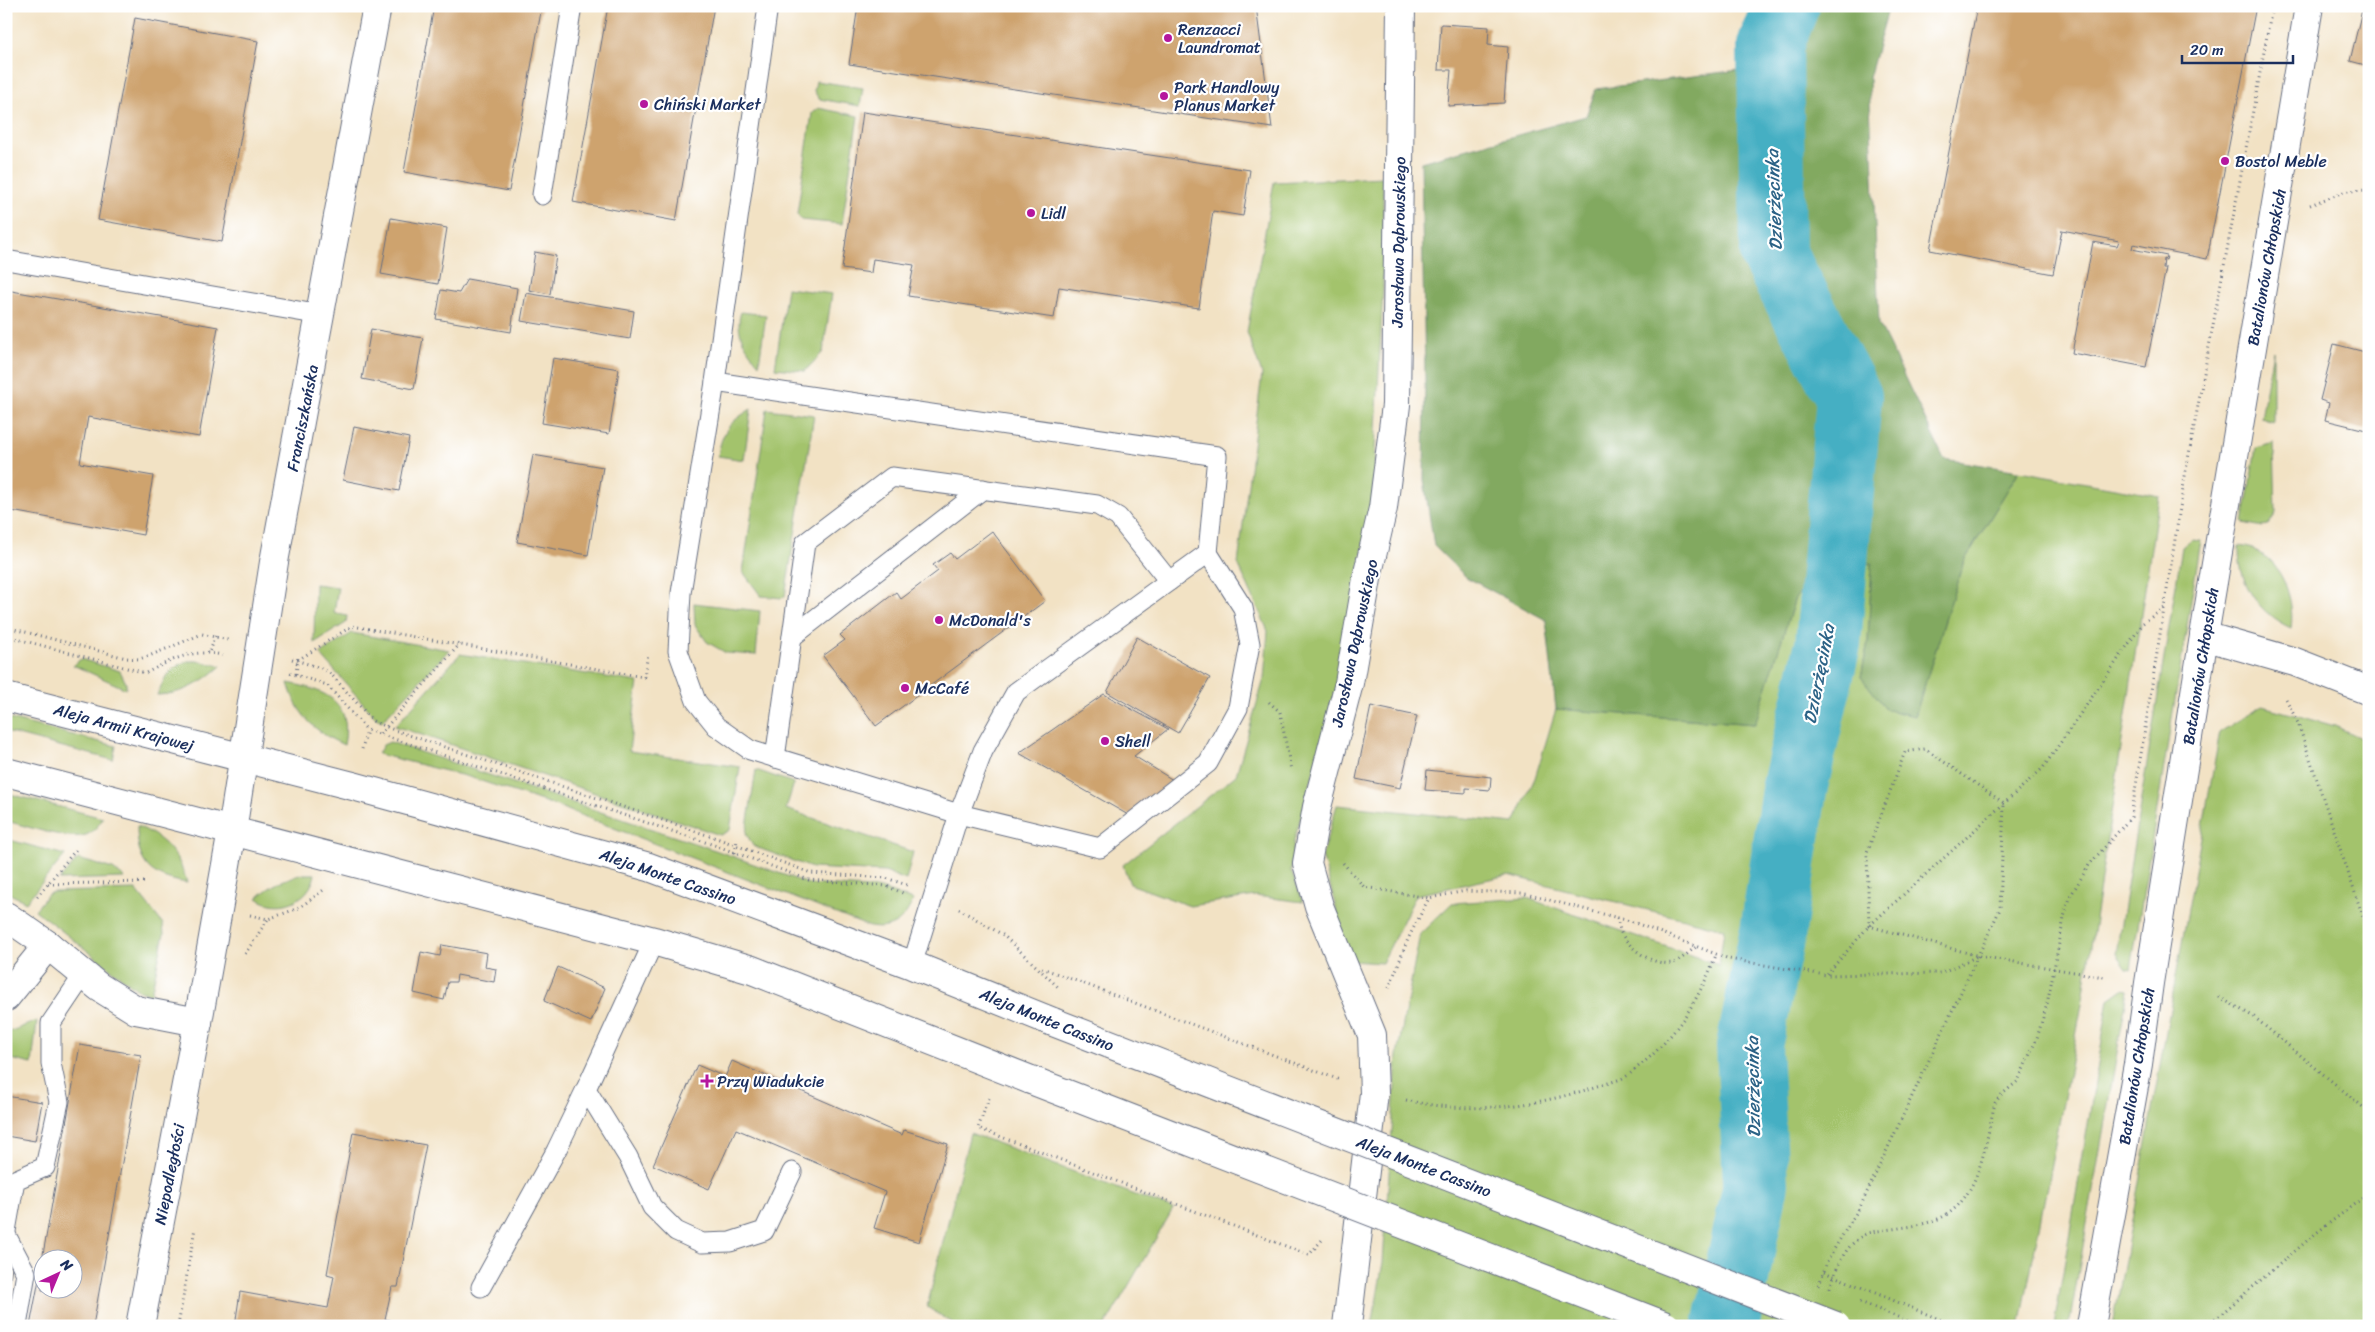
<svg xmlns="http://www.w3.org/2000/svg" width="2375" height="1332" viewBox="0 0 2375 1332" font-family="Sriracha,sans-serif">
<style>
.green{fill:#a3c36c;stroke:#5f7965}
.forest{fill:#82a960;stroke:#4e6c5f}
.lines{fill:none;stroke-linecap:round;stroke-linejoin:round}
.river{stroke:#44afc3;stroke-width:66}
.building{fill:#cea36e}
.service-casing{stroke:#666e82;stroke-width:21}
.minor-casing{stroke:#666e82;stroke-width:30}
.tertiary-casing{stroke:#666e82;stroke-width:30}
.path{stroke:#666e82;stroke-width:3;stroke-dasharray:1 4;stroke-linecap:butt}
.service{stroke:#fff;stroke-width:19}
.minor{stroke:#fff;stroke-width:28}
.tertiary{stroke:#fff;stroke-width:28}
.tertiary-bridge-casing{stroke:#666e82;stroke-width:30;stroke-linecap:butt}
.path-bridge{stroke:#666e82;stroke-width:3;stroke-dasharray:1 4;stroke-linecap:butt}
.tertiary-bridge{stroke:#fff;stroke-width:28}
.poi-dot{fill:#b5179e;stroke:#fff;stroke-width:2}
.labels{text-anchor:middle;stroke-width:4.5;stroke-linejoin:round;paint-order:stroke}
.poi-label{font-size:16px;fill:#1b2f5e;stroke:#fff;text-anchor:start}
.street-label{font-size:16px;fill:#1b2f5e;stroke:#fff}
.water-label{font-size:18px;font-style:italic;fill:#2b6286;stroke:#fff}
</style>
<rect width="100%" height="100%" fill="#fff"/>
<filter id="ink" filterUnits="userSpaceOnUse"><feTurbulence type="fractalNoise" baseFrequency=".02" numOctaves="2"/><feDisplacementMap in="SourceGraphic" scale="10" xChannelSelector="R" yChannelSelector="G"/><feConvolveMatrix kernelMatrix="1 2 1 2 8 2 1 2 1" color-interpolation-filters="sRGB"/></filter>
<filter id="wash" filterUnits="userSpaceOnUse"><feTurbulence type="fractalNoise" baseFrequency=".0096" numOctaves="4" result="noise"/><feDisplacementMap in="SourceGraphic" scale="20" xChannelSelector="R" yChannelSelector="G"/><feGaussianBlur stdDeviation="1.12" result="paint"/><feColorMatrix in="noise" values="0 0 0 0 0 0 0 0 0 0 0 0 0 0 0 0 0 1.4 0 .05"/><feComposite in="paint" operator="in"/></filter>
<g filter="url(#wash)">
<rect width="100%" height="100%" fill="#f2e2c4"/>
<g class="green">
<polygon points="816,81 863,88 860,106 819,99 814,91"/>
<polygon points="818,108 858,116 842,224 801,220 797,214 812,113"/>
<polygon points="1383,177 1383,288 1373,492 1338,688 1294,841 1291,871 1303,902 1255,896 1190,906 1130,884 1123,865 1236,775 1264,679 1268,631 1238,564 1262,374 1247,332 1274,182"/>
<polygon points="787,288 832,294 823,352 805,371 775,368"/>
<path d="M741 312 766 315 759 364C747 350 734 332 741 312Z"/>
<polygon points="2273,351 2273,422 2261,418"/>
<path d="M751 409 744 460 718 456C722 430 730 422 751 409Z"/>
<polygon points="767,409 814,415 785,596 782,598 761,596 743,572"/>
<polygon points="2274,443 2276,513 2269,524 2263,527 2243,523 2256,448"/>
<polygon points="2019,471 2159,496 2083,999 2020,1326 1372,1326 1383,1262 1397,1056 1420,934 1452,903 1527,898 1719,965 1724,929 1508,875 1416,895 1382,963 1350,961 1322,855 1337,805 1514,823 1535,778 1556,709 1754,724 1795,598 1819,573 1872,563 1868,642 1861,677 1915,716 1963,563"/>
<polygon points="2192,539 2201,540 2131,969 2126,968 2116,954 2182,547"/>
<path d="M2239 546C2277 549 2296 595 2291 628 2257 613 2238 582 2239 546Z"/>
<polygon points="315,584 338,587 334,613 347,616 346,623 314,643"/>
<polygon points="694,603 760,611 756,655 726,653 707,642 695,625"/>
<polygon points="352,633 449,650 382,721 376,718 320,654"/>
<polygon points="460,654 638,682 629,751 740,767 730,830 720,835 395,726"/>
<polygon points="81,659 120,671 126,683 126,689 73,665"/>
<path d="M188 661H198L221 666C202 683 184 694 157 695 164 679 170 667 188 661Z"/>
<path d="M288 683C325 690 353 701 344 745 314 732 297 714 288 683Z"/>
<polygon points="2262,706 2335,726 2369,742 2369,1326 2113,1326 2220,732"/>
<polygon points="6,718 116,746 113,760 6,732"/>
<path d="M390 742 715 850 809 884 881 889 913 900C905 920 892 931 870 927L557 806 469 777 378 754 383 745Z"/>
<polygon points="756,770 794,783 786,809 913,852 906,880 885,872 812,868 753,846 746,833"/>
<path d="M6 793 103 818C99 824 96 829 90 833 74 844 25 825 6 821Z"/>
<path d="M137 826C164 837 180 855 187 883 149 877 137 864 137 826Z"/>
<polygon points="6,839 65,855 26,902 6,892"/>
<polygon points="78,859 113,869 125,878 59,880"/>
<path d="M304 874H315C311 900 279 914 257 898 271 885 285 878 304 874Z"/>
<polygon points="136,890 163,924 164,934 151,994 139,991 35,910 48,894 53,892"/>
<polygon points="2123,989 2128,990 2069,1326 2054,1326 2109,999"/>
<polygon points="37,1021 32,1064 6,1058 6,1033"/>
<polygon points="970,1133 1173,1209 1105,1326 958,1326 927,1307"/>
</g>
<polygon class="forest" points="1749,6 1889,6 1869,78 1879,324 1944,459 2019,471 1963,563 1915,716 1887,710 1861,677 1868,642 1872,563 1819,573 1795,598 1755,724 1556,709 1546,620 1466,577 1434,546 1424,480 1425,377 1421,162 1586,116 1596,89 1754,68"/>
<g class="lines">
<polyline class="river" points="1726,1326 1756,1184 1749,1046 1773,930 1794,790 1828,644 1849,397 1773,253 1770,46 1786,6"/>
</g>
<g id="blocks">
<g class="building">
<polygon points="434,6 542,6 509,191 404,172"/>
<polygon points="608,6 714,6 676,221 573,202"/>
<polygon points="858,6 1256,6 1272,128 849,64"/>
<polygon points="1977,6 2256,6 2207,259 2133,244 2132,249 2167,256 2166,260 2164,259 2163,268 2166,268 2146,367 2072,353 2093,242 2117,246 2119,241 2062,230 2053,274 1930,250"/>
<polygon points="2363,6 2369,6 2369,66 2350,61"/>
<polygon points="135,18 258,41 222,242 98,220"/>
<polygon points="1441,24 1489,27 1488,45 1508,47 1504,103 1448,106 1451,70 1438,70"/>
<polygon points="863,112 1250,170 1243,216 1213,211 1199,308 1059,287 1054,318 908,296 914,265 873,259 871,273 842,269"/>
<polygon points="391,218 447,228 438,284 381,274"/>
<polygon points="535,252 556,256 550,294 529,290"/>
<polygon points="467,279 517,288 511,332 436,319 441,290 459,293"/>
<polygon points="6,290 218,327 199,437 88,417 80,463 153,476 143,535 6,510"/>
<polygon points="526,293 634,311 630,339 521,321"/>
<polygon points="371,329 423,338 414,389 362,379"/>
<polygon points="2334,344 2369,353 2369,419 2366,430 2325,420 2329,403 2320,400"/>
<polygon points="553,358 619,369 609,434 542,423"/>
<polygon points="354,427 409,438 399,491 343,480"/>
<polygon points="533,455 603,467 588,555 517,542"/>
<polygon points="992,531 1045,601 876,726 823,656 845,640 840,635 896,592 901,599 938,571 933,565 950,553 955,559"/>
<polygon points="1137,637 1210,678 1178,733 1107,692"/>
<polygon points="1104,694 1168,729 1134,756 1173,780 1130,816 1019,753"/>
<polygon points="1371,706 1417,716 1400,788 1356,779"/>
<polygon points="1427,770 1491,777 1490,790 1466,788 1466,793 1425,790"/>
<polygon points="442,945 487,953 485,967 496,969 494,982 457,975 456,982 448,982 444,1000 414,993 421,952 440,956"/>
<polygon points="558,967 605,988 591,1022 544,1001"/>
<polygon points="80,1045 141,1055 93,1326 30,1326 42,1264 42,1290 72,1290 72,1260 42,1260"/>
<polygon points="732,1061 902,1135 904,1130 948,1144 919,1242 874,1228 885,1192 736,1129 709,1189 653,1165 697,1065 725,1077"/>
<polygon points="6,1096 42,1102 35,1141 6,1136"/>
<polygon points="353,1132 426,1145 398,1287 392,1287 385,1319 418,1326 235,1326 240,1292 328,1308 334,1276 327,1274"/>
<polygon points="6,1266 12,1267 7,1297 6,1297"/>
</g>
</g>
</g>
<g filter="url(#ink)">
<use href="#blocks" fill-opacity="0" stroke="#666e82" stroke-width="1"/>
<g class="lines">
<g class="service-casing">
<g id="service">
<polyline points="768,6 715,382 1217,456 1208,553 1016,692 983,751 959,814 912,965"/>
<polyline points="542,195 572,6"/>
<polyline points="6,260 321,315"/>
<polyline points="715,382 681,593 678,651 696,701 716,726 750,750 959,814 1100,848 1208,763 1238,708 1250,644 1243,608 1208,553"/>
<polyline points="792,637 983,489"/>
<polyline points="775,758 805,543 892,477 1097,505 1118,517 1169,581"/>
<polyline points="654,941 586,1089 628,1157 652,1207 676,1231 702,1243 730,1242 764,1231 792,1172"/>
<polyline points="6,1231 15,1180 45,1167 59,1102 51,1063 51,1023 84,974"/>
<polyline points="6,1235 26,1273 17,1326"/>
<polyline points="481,1287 556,1151 586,1089"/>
</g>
</g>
<g class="minor-casing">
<g id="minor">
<polyline points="2204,636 2295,662 2369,691"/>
<polyline points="6,916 48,945 99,987 136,1010 198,1022"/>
<polyline points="6,997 48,945"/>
<polyline points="140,1326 198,1022 232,831 274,562 377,6"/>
<polyline points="1347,1326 1374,1093 1372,1035 1319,906 1307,863 1317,807 1349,683 1368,573 1383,508 1396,405 1401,6"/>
<polyline points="2091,1326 2138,1064 2149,983 2204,636 2309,6"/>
</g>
</g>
<g class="tertiary-casing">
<g id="tertiary">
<polyline points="6,697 353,786 649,867 912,965 1053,1022"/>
<polyline points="6,772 654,941 752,970 1031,1080"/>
</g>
</g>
<g class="path">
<polyline points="2310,205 2346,191 2369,190"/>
<polyline points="6,627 126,658 139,659 149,656 202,634 228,640"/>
<path d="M6 636 146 673C173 659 195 647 225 656"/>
<polyline points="210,651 217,633"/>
<polyline points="292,659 321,668 331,674 373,721 394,730 719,839 811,873 886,878 907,885"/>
<polyline points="298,660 352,626 644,677 648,654"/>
<polyline points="290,673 327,685 367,730 717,846 809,880 886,886 905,894"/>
<polyline points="296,674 298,657"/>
<polyline points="2286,699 2298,723 2369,935"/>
<polyline points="1269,702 1280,712 1291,770"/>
<polyline points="380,734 460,644"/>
<polyline points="362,749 367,730"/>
<polyline points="735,853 737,840"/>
<polyline points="1343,863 1364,887 1429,898 1466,891 1522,893 1630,921 1729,959 1805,972 1827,975 1940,973 1978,956"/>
<polyline points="48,884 146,882"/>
<polyline points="37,897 78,847"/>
<polyline points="959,909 1003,935 1058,987"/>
<polyline points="250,915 268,919 299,908 325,889"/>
<path d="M1617 918C1619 924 1619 931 1623 936 1632 951 1655 966 1673 963 1680 961 1689 952 1696 947"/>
<polyline points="245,954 268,919"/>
<polyline points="1042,968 1340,1080"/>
<polyline points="1827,974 1869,926 2043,768 2143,623 2164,608"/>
<polyline points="1389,988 1408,939 1429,898"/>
<polyline points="2219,997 2254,1017 2369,1112"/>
<polyline points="989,1098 978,1128 1309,1255 1322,1240"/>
<path d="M1406 1100C1468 1115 1532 1107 1592 1088 1603 1084 1615 1082 1625 1077 1631 1074 1637 1067 1643 1063 1678 1034 1700 997 1716 955"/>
<polyline points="1824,1272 1956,1326"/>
<polyline points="1819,1285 1828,1259 1861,1205 2000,909 2004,803 1925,749 1905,752 1867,852 1869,926 1979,956 2104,977"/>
<path d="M1830 1288C1838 1264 1844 1246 1867 1233 1890 1228 1916 1228 1938 1219 1981 1201 1985 1142 1995 1103L2000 1096 2018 1081 2037 1038 2047 1004 2065 913 2071 895 2089 865 2131 817 2186 470 2271 14"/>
<polyline points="178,1326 195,1228"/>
<polyline points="2207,1326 2315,1234 2369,1193"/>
</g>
<use href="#service" class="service"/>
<use href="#minor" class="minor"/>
<use href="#tertiary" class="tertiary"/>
<g class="tertiary-bridge-casing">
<g id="tertiary-bridge">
<polyline points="1053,1022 1836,1326"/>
<polyline points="1031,1080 1666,1326"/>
</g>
</g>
<polyline class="path-bridge" points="1860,1302 1920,1326"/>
<use href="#tertiary-bridge" class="tertiary-bridge"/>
</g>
</g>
<g class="poi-dot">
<circle cx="1168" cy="38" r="5"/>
<circle cx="1164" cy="96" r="5"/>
<circle cx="644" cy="104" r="5"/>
<circle cx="2225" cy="161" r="5"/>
<circle cx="1031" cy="213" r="5"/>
<circle cx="939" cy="620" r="5"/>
<circle cx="905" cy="688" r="5"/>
<circle cx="1105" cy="741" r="5"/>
<path d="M704.5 1073.5h5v5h5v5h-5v5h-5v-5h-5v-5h5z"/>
</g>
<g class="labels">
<g class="poi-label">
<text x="1178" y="35">Renzacci<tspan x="1178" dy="18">Laundromat</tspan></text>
<text x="1174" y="93">Park Handlowy<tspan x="1174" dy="18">Planus Market</tspan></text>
<text x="654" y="110">Chiński Market</text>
<text x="2235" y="167">Bostol Meble</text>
<text x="1041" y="219">Lidl</text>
<text x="949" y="626">McDonald's</text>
<text x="915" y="694">McCafé</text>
<text x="1115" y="747">Shell</text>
<text x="717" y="1087">Przy Wiadukcie</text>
</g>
<g class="street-label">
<text transform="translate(1398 242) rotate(-89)" y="6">Jarosława Dąbrowskiego</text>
<text transform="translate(2266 267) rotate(-80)" y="6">Batalionów Chłopskich</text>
<text transform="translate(302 418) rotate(-79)" y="6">Franciszkańska</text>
<text transform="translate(1354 643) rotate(-78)" y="6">Jarosława Dąbrowskiego</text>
<text transform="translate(2200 666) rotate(-81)" y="6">Batalionów Chłopskich</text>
<text transform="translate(124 727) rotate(15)" y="6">Aleja Armii Krajowej</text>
<text transform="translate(668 876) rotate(19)" y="6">Aleja Monte Cassino</text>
<text transform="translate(1047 1019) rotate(22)" y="6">Aleja Monte Cassino</text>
<text transform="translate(2136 1066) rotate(-81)" y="6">Batalionów Chłopskich</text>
<text transform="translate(1424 1166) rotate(21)" y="6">Aleja Monte Cassino</text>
<text transform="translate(169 1174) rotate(-79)" y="6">Niepodległości</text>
</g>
<g class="water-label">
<text transform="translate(1774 200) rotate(-92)" y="6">Dzierżęcinka</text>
<text transform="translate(1819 674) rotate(-79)" y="6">Dzierżęcinka</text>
<text transform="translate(1753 1087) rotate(-91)" y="6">Dzierżęcinka</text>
</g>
</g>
<rect width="2375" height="1332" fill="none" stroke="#fff" stroke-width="25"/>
<g transform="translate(58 1274) rotate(44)"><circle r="24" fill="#ffffff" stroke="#a4acbf"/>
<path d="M0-4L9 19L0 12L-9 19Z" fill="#b5179e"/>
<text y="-8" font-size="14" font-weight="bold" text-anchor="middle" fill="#1b2f5e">N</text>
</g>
<path d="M2182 55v8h111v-8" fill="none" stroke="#1b2f5e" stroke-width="2.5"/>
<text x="2190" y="55" font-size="15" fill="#1b2f5e" stroke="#ffffff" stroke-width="4" paint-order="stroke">20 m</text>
</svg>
